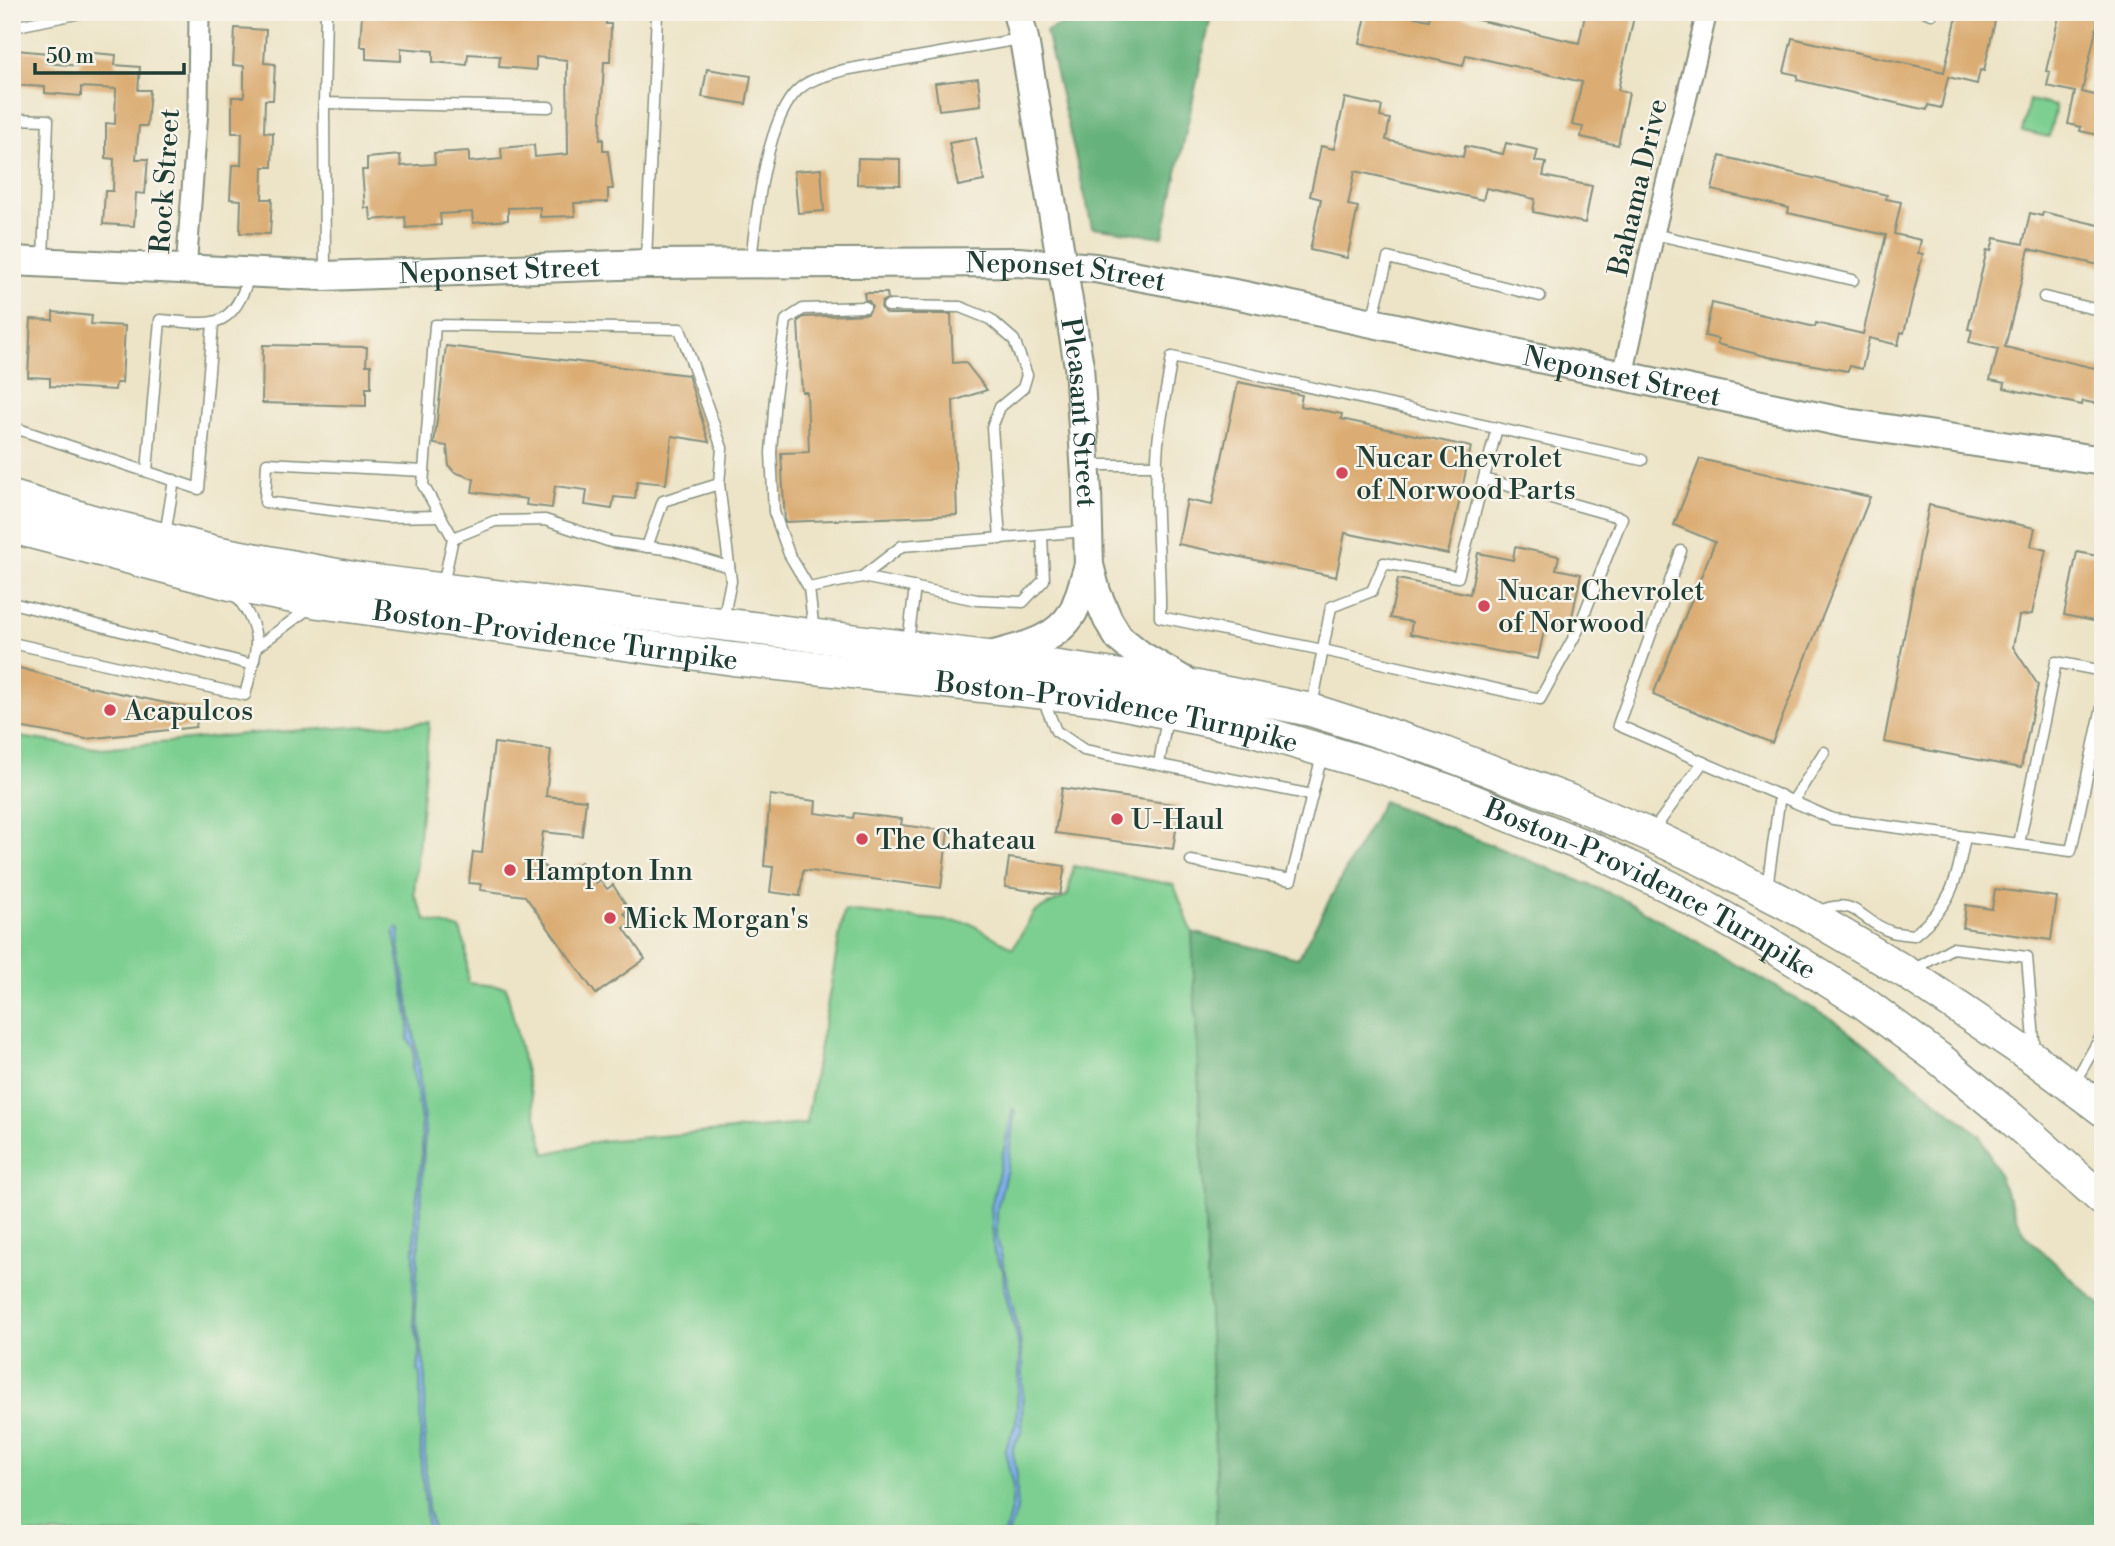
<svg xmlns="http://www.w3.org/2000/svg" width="2115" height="1546" viewBox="0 0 2115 1546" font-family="'Libre Bodoni',serif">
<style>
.green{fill:#7dcf91;stroke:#4e8662;stroke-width:2}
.forest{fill:#66b27b;stroke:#427858;stroke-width:2}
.water{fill:#7eb1eb;stroke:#4e7790;stroke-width:2}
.building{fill:#dbad74}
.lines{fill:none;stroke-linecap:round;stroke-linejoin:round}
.lane-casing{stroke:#86907e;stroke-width:13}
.street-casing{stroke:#86907e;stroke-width:23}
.secondary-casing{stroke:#86907e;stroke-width:32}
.primary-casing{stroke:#86907e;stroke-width:35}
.lane{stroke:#fff;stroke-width:10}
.street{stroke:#fff;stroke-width:19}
.secondary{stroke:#fff;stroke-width:28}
.primary{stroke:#fff;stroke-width:32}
.poi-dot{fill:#d1495b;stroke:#f7f3e8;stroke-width:2.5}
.labels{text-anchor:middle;stroke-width:5;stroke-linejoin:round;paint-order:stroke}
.street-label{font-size:28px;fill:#1f3d34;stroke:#f7f3e8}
.poi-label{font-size:28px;fill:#1f3d34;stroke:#f7f3e8;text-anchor:start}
</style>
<rect width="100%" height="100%" fill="#f7f3e8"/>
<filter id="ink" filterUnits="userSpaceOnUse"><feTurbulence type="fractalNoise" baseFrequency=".0143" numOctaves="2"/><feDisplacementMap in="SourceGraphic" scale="14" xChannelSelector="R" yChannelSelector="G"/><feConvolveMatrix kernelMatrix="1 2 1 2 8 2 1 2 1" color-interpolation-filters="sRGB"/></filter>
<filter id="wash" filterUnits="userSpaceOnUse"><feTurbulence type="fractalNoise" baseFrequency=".00686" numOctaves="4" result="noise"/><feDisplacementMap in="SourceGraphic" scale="28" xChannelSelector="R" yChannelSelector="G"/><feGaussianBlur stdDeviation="1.57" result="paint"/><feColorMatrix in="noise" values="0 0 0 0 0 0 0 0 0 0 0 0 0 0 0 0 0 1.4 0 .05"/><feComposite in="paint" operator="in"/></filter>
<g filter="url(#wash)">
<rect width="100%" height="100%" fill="#ede4c7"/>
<g class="green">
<polygon points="2029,100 2056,106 2049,137 2022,131"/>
<polygon points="429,722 414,894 426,920 460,929 466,948 468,983 506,987 545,1154 600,1141 806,1124 844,911 969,923 1013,948 1034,912 1068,895 1073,866 1174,885 1192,932 1216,1470 1216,1534 12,1534 12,736 103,749 244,734"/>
</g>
<g class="forest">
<polygon points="1089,12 1212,12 1163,237 1092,227 1046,31"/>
<polygon points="1383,801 1619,897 1837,1022 1981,1136 2025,1235 2103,1308 2103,1534 1216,1534 1216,1470 1192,932 1298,958"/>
</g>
<g class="water">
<polygon points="397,928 400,930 399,946 417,1053 425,1131 415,1312 425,1368 425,1462 428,1508 434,1534 428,1534 421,1466 420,1376 418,1370 420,1352 414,1321 413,1295 415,1216 422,1151 421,1121 416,1085 412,1069 414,1059 413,1047 408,1039 409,1022 394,932"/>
<polygon points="1013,1109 1015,1111 1007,1169 997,1209 997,1237 1020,1338 1023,1365 1022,1431 1013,1447 1013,1454 1017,1474 1017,1511 1008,1534 1005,1534 1012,1505 1013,1488 1005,1450 1016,1423 1020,1357 1017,1337 1004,1289 1003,1270 994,1253 991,1207"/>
</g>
<g id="blocks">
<g class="building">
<polygon points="362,12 607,12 606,24 611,24 610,62 604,62 600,140 603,139 603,151 608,151 613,189 608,189 608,202 574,203 575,216 540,217 540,207 508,208 508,220 473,223 472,212 440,214 441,225 406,228 405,217 371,220 370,208 365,208 362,170 367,170 367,158 400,155 401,166 435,164 434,153 469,151 469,162 502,159 501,148 534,145 535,157 568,154 567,60 536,57 536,70 499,67 500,56 468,54 467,65 433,62 433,51 401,48 401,61 366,59 366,47 360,47"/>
<polygon points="1367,12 1392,12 1429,20 1431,12 1442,12 1579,43 1585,15 1595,18 1597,12 1635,12 1618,90 1629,93 1618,145 1581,137 1583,127 1572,125 1582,82 1466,55 1463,66 1360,43"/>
<polygon points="1958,12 1997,12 1984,71 1980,70 1977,84 1948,77 1941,108 1928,105 1927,110 1900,104 1797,80 1798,75 1784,72 1792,38 1944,72"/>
<polygon points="2060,12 2100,12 2082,92 2103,97 2103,136 2080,131 2081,127 2068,124 2075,92 2047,86 2050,72 2046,71"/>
<polygon points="235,28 266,30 264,63 275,64 273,100 265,100 264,132 273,133 272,167 263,167 262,199 272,199 270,234 240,233 241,200 230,199 232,165 241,165 242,133 232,133 232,97 244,97 244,66 233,65"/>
<polygon points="16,50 47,53 46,63 80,66 82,52 116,55 115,65 140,67 138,90 150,90 147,126 139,126 136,159 148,159 145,194 136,193 134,226 103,224 105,191 113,191 114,159 106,158 106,123 115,124 116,89 81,87 81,96 45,93 45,87 12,85 12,63"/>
<polygon points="707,69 751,76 746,104 702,97"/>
<polygon points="978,78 981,105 939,110 935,83"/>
<polygon points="1345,98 1382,106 1380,117 1390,119 1386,140 1463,157 1465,146 1503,154 1506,143 1538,150 1535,161 1546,163 1543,176 1592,186 1585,223 1533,212 1535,199 1486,188 1483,200 1355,171 1348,205 1358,207 1347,258 1310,250 1321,199 1310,196 1321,146 1334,149"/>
<polygon points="976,138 984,181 958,186 949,143"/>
<polygon points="1720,156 1887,195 1886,199 1901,202 1894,234 1921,240 1918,253 1923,254 1904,333 1901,332 1898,345 1869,338 1862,369 1850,366 1848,371 1769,357 1717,344 1718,339 1705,336 1712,303 1815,327 1816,323 1863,334 1886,235 1788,213 1789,208 1712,190"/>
<polygon points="858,158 900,159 900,185 857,184"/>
<polygon points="821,169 824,211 798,213 794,171"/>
<polygon points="2043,212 2103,226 2103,266 2029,249 2005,347 2103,370 2103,405 2083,401 2082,405 2004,388 2005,383 1990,380 1998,349 1969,342 1972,330 1968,329 1987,250 1991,251 1994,238 2023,244 2030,213 2042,216"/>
<polygon points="864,293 887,293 888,299 882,302 881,307 884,312 888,314 951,314 953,363 965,362 987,390 953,401 957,515 785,522 781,453 809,452 807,392 802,392 798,321 804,317 868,314 872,306 869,301 865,300"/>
<polygon points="53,312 92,316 91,324 125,326 122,383 116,383 115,390 50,386 50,378 28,377 31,319 53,320"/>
<polygon points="263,345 367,347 366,365 371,365 371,388 366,388 366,406 262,403"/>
<polygon points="446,346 688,375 709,442 672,436 666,484 637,481 635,499 614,497 612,509 585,505 587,490 555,486 552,508 526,505 527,499 472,492 474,479 454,472 449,466 447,446 434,444"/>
<polygon points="1238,382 1302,395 1300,406 1342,414 1341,419 1471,447 1448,554 1345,533 1336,577 1178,544 1187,500 1212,505"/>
<polygon points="1700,459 1870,497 1772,743 1653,695 1715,542 1674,525"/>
<polygon points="1929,505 2035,528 2031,546 2046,550 2032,614 2019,616 2013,647 2038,685 2021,768 1884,742"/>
<polygon points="1515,547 1559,556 1556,569 1581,574 1570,626 1546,621 1538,659 1410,634 1412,622 1390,618 1398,579 1470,594 1478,553 1513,560"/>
<polygon points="2077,552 2103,557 2103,623 2064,615"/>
<polygon points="12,666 90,687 199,710 196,727 86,739 12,726"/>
<polygon points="494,743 551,750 546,796 586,800 582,836 543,832 539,863 559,877 581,862 596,883 600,880 607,889 613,885 629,910 624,913 631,923 624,928 645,959 596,994 525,896 480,890 481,884 469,883 473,852 482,853"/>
<polygon points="1062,788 1180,805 1173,849 1055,833"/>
<polygon points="770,795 816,801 815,813 853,818 854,813 902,819 901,825 948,831 941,888 803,870 800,896 770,892 773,867 764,866"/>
<polygon points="1009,858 1065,866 1060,895 1005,887"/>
<polygon points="1995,889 2057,897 2051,940 1963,928 1966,905 1992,909"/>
</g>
</g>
</g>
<g filter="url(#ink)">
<use href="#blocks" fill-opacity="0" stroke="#86907e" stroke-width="2"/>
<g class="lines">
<g class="lane-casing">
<g id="lane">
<polyline points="326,12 324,103 549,107"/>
<polyline points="1926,12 1932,14"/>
<polyline points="12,27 86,12"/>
<polyline points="324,103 325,274"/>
<polyline points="12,119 48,120 43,260"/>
<polyline points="1654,234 1853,280"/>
<polyline points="646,260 657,13"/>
<path d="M751 260C756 218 766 117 799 89 811 78 829 75 844 70L1020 39"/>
<polyline points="2044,297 2103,311"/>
<polyline points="888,306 960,307 990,319 1014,340 1027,375 1023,388 1000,407 992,427 1000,539"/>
<polyline points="1372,320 1388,258 1540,296"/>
<polyline points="12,427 199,489 213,324"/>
<polyline points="1088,465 1157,465"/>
<path d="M147 471 160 320C213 324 231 333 250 274"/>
<polyline points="424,471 267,463 265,502 388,517 440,516"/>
<path d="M1484 479 1622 518 1578 630 1540 699 1323 650 1160 617C1161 559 1153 501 1158 443 1161 415 1167 386 1172 357L1642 460"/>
<polyline points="165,535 174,480"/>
<polyline points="453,538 495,521 545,520 611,542 672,550 729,567"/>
<polyline points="647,547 663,501 719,484"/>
<polyline points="1681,551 1618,725 1833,819 2071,851 2103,702"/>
<polyline points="862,577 977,600 1023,602 1044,580 1042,535"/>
<polyline points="443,585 453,538 423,485 435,325 680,329 722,448 719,484 731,581 723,620"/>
<polyline points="809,588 789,554 774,512 771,453 775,396 786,320 803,309 865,307"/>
<polyline points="12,603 253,665"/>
<polyline points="814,632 809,588 862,577 902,546 1087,531"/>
<polyline points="908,642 915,587"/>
<path d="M12 643 245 695C257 648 266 634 234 593"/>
<polyline points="258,646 308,609"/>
<polyline points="1043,699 1056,731 1084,750 1312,795"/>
<polyline points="1312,706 1331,607 1372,591 1384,563 1458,577 1497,428"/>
<polyline points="1159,764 1167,717"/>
<polyline points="1793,801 1824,752"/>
<polyline points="1652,832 1703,762"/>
<polyline points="2019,844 2056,662 2103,671"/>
<polyline points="1191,861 1291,880 1322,755"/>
<polyline points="1767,888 1780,795"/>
<path d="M1817 912C1858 894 1859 922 1892 932 1899 934 1907 934 1914 935 1952 904 1956 883 1965 837"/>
<polyline points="1913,970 1952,948 2027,957 2035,1052"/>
<polyline points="2074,1083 2103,1033"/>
</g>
</g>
<g class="street-casing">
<g id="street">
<polyline points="186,270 198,110 199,12"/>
<polyline points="1623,375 1654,234 1707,12"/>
</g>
</g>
<g class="secondary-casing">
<g id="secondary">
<path id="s1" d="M1017 12 1024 39 1079 366 1087 491 1089 565 1096 592 1108 620 1119 638 1140 655 1189 684"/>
<path id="s2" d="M12 261 325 276 646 264 1018 262 1095 268 1240 295 1847 423 2103 461"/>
<path d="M987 657C1018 648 1055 643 1073 612 1080 598 1084 580 1089 565"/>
</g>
</g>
<g class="primary-casing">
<g id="primary">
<polyline points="12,497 92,521 215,552 358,579 987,657 1192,686 1311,710 1436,750 1575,803 1650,835 1705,861 1809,915 1907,973 2036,1060 2103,1110"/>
<path id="s3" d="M12 527 246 588 319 602 733 659 1101 699 1250 729 1386 769 1449 791 1592 849 1670 887 1763 940 1864 1003 1941 1060 2011 1118 2103 1200"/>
</g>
</g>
<use href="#lane" class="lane"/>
<use href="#street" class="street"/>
<use href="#secondary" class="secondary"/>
<use href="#primary" class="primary"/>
</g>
</g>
<g class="poi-dot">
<circle cx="1342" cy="473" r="7"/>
<circle cx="1484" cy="606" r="7"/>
<circle cx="110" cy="710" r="7"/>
<circle cx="1117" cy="819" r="7"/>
<circle cx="862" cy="839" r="7"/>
<circle cx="510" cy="870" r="7"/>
<circle cx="610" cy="918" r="7"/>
</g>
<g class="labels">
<g class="street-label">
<text transform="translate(164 181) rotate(-86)" y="10">Rock Street</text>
<text transform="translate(1637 187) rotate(-77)" y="10">Bahama Drive</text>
<text dy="10" stroke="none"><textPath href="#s2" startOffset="488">Neponset Street</textPath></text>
<text dy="10" stroke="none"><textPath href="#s2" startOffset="1055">Neponset Street</textPath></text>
<text dy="10" stroke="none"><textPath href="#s2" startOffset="1622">Neponset Street</textPath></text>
<text dy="10" stroke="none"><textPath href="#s1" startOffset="406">Pleasant Street</textPath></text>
<text dy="10" stroke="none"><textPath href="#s3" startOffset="555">Boston-Providence Turnpike</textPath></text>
<text dy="10" stroke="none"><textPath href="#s3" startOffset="1122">Boston-Providence Turnpike</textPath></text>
<text dy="10" stroke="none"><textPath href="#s3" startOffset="1689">Boston-Providence Turnpike</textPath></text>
</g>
<g class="poi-label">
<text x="1356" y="467">Nucar Chevrolet<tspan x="1356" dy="32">of Norwood Parts</tspan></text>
<text x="1498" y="600">Nucar Chevrolet<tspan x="1498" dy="32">of Norwood</tspan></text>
<text x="124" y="720">Acapulcos</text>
<text x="1131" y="829">U-Haul</text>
<text x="876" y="849">The Chateau</text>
<text x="524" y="880">Hampton Inn</text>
<text x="624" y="928">Mick Morgan's</text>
</g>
</g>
<rect width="2115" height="1546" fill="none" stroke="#f7f3e8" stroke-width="42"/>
<path d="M35 63v10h149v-10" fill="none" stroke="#1f3d34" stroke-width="3.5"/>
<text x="46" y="63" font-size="21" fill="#1f3d34" stroke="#f7f3e8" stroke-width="5" paint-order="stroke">50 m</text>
</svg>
